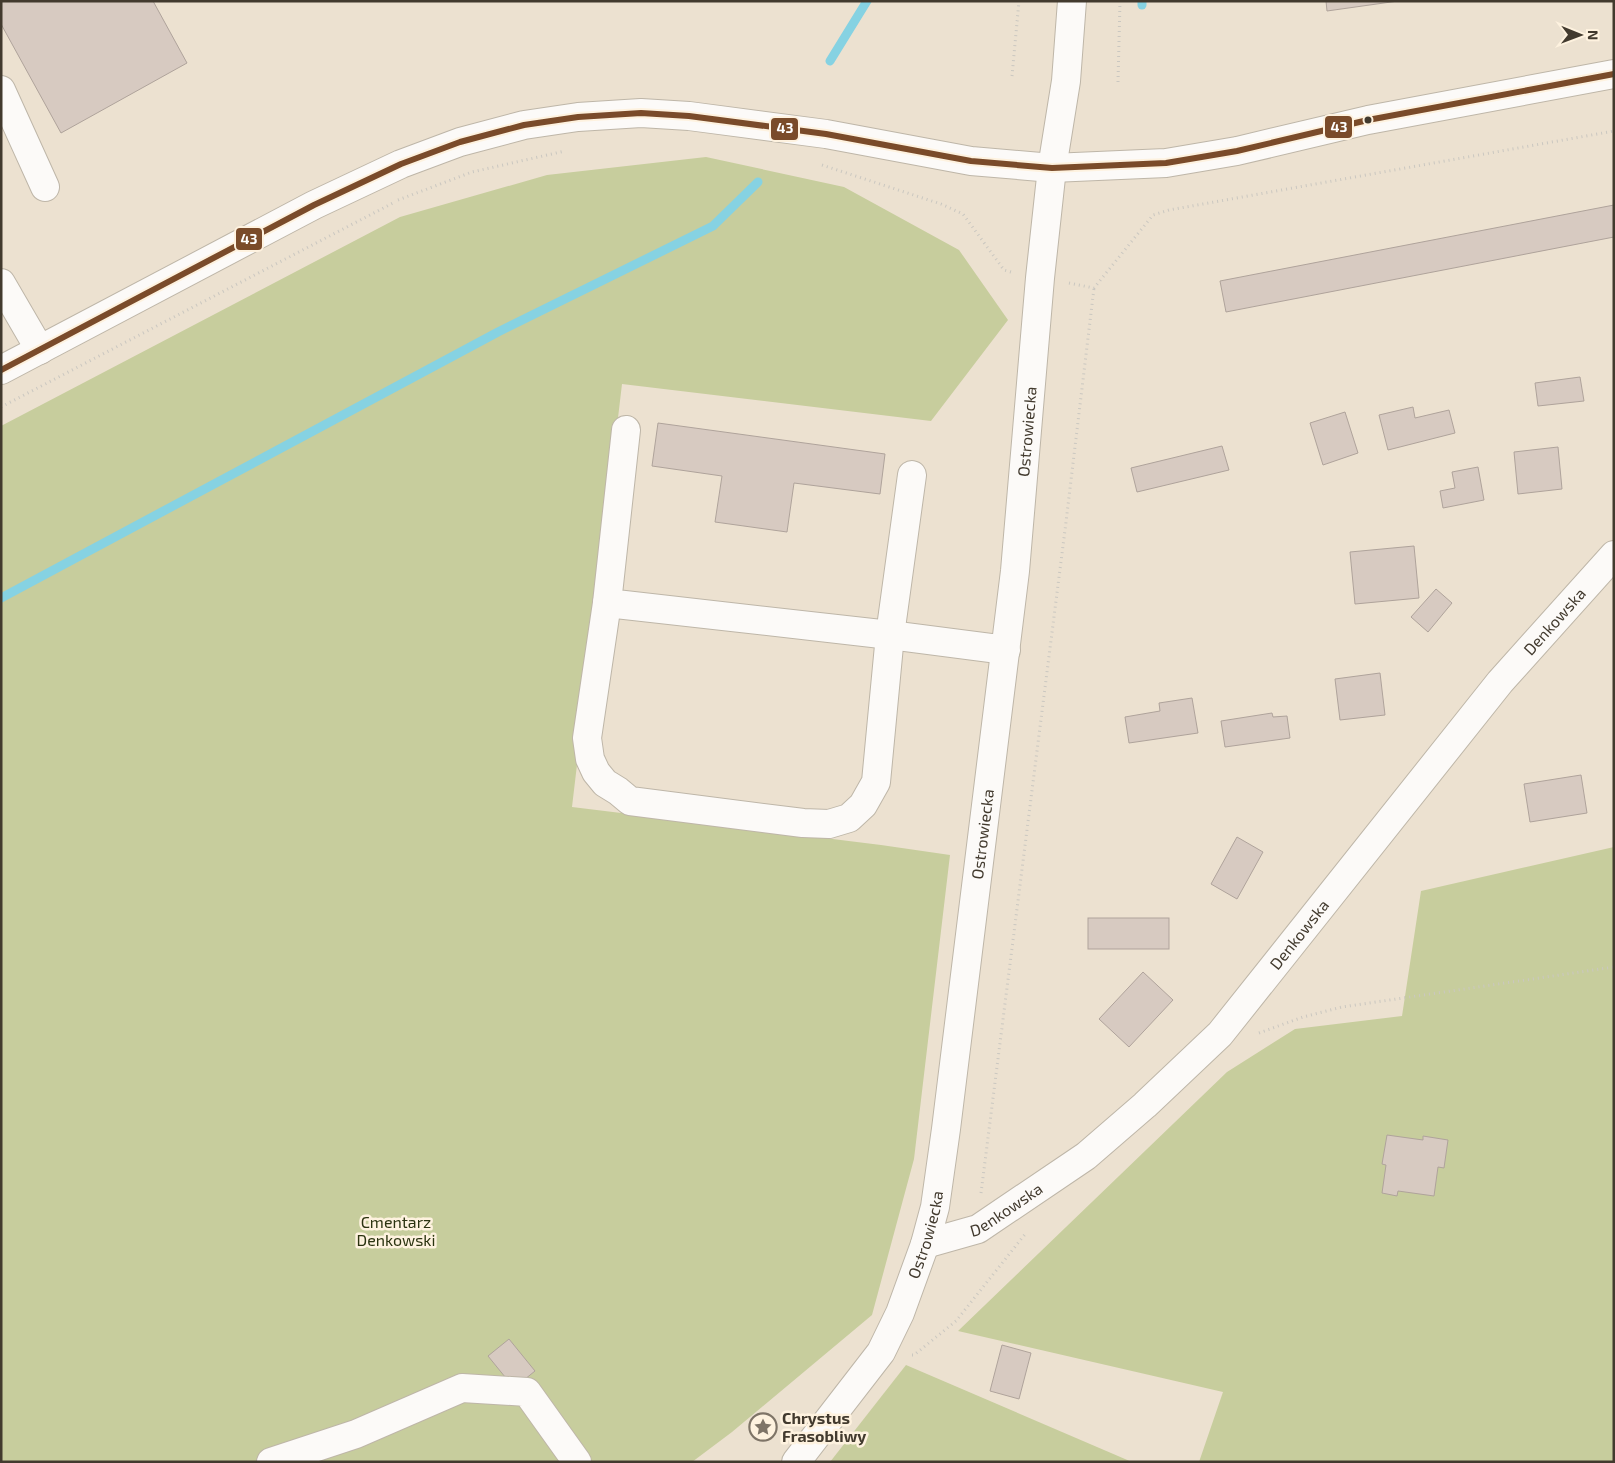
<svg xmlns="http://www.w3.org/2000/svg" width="1615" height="1463" viewBox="0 0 1615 1463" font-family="'Exo 2',sans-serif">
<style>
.green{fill:#c7cd9d}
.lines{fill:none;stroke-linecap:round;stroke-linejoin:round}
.stream{stroke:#86d2e2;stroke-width:9}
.building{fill:#d7cac1;stroke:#afa39b}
.minor-casing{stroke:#beb6a8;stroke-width:30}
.path{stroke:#cac7c0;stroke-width:3;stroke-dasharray:1 4;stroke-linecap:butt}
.minor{stroke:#fcfaf8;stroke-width:28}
.bus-1-casing{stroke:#fef2df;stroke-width:10}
.bus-1{stroke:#7a4b2a;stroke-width:6}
.bus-dot{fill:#423a2e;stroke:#fef2df;stroke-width:2}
.labels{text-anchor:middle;stroke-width:5;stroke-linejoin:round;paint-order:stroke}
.street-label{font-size:16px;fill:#423a2e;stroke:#fef2df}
.park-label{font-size:16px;fill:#2b3310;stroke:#fef2df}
.poi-label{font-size:16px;font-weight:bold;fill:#423a2e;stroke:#fef2df;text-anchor:start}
.line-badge{stroke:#fef2df;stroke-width:2}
.badge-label{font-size:14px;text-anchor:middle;font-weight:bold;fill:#fff}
</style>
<rect width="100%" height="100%" fill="#ece1d0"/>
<g class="green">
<polygon points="706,157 844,187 959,250 1008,320 931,421 622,384 572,807 881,845 950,855 914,1159 872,1315 732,1432 692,1462 1,1462 1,426 400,217 547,175"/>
<polygon points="1614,847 1614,1462 1199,1462 1223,1392 958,1331 1227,1072 1295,1029 1402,1016 1421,891"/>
<polygon points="906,1365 1132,1462 830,1462"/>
</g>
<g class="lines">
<g class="stream">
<polyline points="1142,5 1142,1"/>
<polyline points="830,61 867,1"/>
<polyline points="1,598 498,332 713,226 758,182"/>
</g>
</g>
<g class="building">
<polygon points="1,1 153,1 187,63 61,133 1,24"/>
<polygon points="1326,1 1398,1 1327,11"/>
<polygon points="1614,205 1614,237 1226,312 1220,281"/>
<polygon points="1580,377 1584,401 1538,406 1535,383"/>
<polygon points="1413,407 1415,418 1449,410 1455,433 1388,450 1379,415"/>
<polygon points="1345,412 1358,453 1323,465 1310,423"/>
<polygon points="658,423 885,454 880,494 794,483 787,532 715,522 722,476 652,466"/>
<polygon points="1222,446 1229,470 1137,492 1131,468"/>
<polygon points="1558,447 1562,489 1518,494 1514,452"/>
<polygon points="1478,467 1484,500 1443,508 1440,491 1455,488 1452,472"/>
<polygon points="1414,546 1419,598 1355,604 1350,552"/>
<polygon points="1436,589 1452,603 1428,632 1411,617"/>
<polygon points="1380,673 1385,715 1340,720 1335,679"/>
<polygon points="1192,698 1198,733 1129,743 1125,717 1160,711 1159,703"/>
<polygon points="1272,713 1273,717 1287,716 1290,738 1225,747 1221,721"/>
<polygon points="1581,775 1587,813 1530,822 1524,784"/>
<polygon points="1237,837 1263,852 1237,899 1211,884"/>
<rect x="1088" y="918" width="81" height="31"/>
<polygon points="1143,972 1173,1000 1129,1047 1099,1019"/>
<polygon points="1387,1135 1423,1140 1423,1136 1448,1140 1444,1168 1438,1167 1434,1196 1398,1191 1397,1196 1382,1193 1386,1165 1382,1164"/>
<polygon points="509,1339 535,1371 514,1388 488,1356"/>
<polygon points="1002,1345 1031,1353 1019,1399 990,1391"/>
</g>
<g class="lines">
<g class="minor-casing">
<g id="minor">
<polyline points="1,90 45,187"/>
<polyline points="1,283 40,350"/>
<polyline points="1,370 314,205 401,164 460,142 524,125 578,117 641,113 689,116 826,134 971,161 1052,168 1166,163 1237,151 1368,120 1614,74"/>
<polyline points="626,430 607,603 890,635 1006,650"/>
<polyline points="607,603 587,738 590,759 596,772 605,783 618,791 630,801 803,823 829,824 849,818 863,805 876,782 890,635 912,475"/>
<path id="s1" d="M925 1244 978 1229 1086 1156 1145 1105 1220 1034 1500 682 1614 555"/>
<polyline points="271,1462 356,1434 462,1388 527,1392 577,1462"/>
<path id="s2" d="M796 1462 881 1352 900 1313 925 1244 935 1207 946 1129 1015 571 1040 278 1052 168 1066 81 1072 1"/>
</g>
</g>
<g class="path">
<polyline points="1012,76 1019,1"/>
<polyline points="1118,82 1120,1"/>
<polyline points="822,165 941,204 963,214 1004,270 1011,272"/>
<polyline points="398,200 472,172 565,151"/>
<polyline points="1069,283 1094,288 1153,215 1169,210 1614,131"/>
<polyline points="1,407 393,203"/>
<polyline points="1259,1033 1303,1017 1342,1007 1614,967"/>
<polyline points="981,1193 1066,522 1094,288"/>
<polyline points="912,1355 914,1355 956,1321 1026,1233"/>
</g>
<use href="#minor" class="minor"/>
<g class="bus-1-casing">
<polyline id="bus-1" points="1,370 314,205 401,164 460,142 524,125 578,117 641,113 689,116 826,134 971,161 1052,168 1166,163 1237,151 1368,120 1614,74"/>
</g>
<use href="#bus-1" class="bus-1"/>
</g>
<defs>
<g id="sight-ring" transform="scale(1.4375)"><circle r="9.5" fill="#fef2df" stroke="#7e7467" stroke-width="1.5"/><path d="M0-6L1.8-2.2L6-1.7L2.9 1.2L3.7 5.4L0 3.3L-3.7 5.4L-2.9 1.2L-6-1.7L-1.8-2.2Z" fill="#7e7467"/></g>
</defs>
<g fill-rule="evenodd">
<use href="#sight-ring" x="763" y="1427"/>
</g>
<circle class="bus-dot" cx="1368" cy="120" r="4.5"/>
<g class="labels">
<g class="street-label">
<text dy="6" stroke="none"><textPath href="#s2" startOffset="1075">Ostrowiecka</textPath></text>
<text dy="6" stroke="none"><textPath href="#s1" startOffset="898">Denkowska</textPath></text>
<text dy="6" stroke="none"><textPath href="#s2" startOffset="670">Ostrowiecka</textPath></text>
<text dy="6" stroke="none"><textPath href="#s1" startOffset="494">Denkowska</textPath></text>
<text dy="6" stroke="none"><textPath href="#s1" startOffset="89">Denkowska</textPath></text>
<text dy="6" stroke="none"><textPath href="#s2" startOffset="265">Ostrowiecka</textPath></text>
</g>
<g class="park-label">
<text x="396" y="1228">Cmentarz<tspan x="396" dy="18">Denkowski</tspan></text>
</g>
<g class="poi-label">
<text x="782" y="1424">Chrystus<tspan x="782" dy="18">Frasobliwy</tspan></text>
</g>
</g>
<g class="line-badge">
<rect x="1324" y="115" width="29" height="24" rx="5" fill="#7a4b2a"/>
<rect x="770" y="117" width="29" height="24" rx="5" fill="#7a4b2a"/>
<rect x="235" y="227" width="28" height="24" rx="5" fill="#7a4b2a"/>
</g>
<g class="badge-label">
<text x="1339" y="132">43</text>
<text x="785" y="133">43</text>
<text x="249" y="244">43</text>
</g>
<rect width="1615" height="1463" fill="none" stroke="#423a2e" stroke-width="5"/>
<g transform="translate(1580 35) rotate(91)" stroke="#fef2df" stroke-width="4" paint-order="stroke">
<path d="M0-4L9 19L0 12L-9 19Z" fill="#423a2e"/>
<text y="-8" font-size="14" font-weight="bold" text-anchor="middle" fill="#423a2e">N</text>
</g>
</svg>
